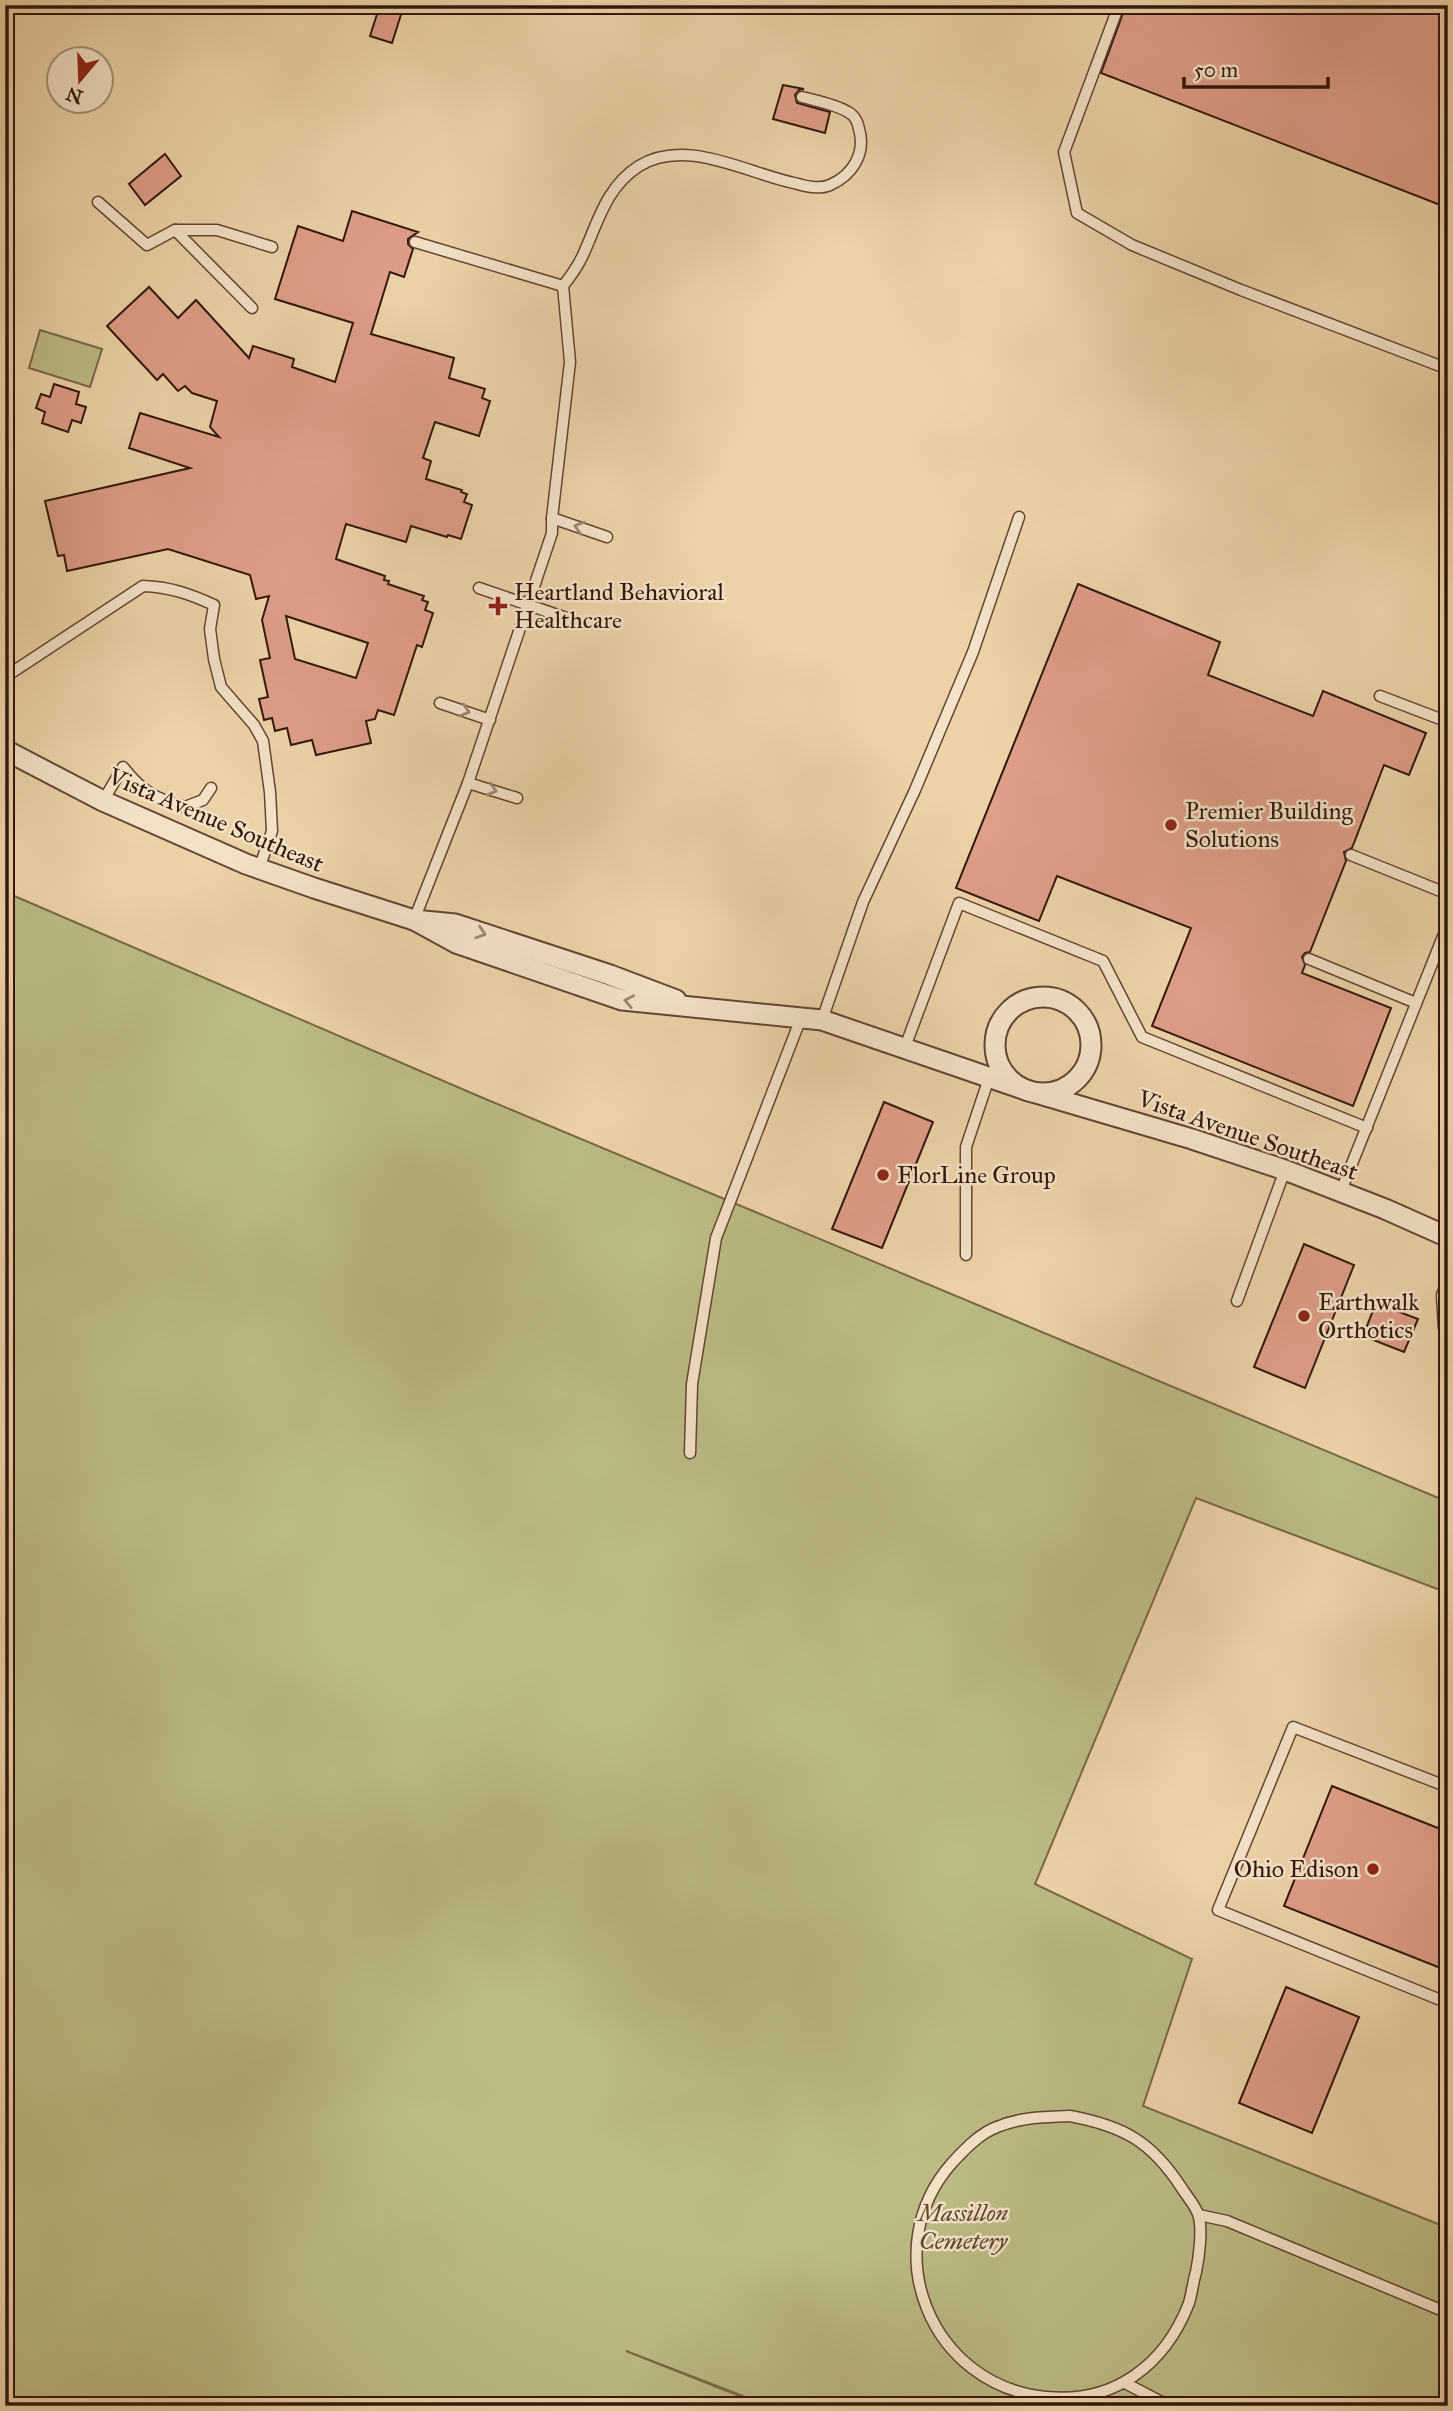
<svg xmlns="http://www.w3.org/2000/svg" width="1453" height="2411" viewBox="0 0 1453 2411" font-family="'IM FELL Great Primer',serif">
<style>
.green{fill:#bcbb85;stroke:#786948;stroke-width:2}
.building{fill:#de9e88;stroke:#33170c;stroke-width:2;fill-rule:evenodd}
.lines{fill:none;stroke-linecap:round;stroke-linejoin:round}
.service-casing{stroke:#624633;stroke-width:13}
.minor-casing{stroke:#624633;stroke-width:23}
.service{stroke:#f3e2c6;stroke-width:10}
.minor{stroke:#f3e2c6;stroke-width:19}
.oneway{stroke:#9d8772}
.poi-dot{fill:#8f2418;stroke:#f3e2c6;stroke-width:2.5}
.labels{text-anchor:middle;stroke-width:5;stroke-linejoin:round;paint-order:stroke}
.poi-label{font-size:24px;fill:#33170c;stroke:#f3e2c6;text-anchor:start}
.street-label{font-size:24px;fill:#33170c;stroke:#f3e2c6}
.park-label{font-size:24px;font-style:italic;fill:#5c4830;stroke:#f3e2c6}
</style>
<rect width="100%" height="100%" fill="#edd2a8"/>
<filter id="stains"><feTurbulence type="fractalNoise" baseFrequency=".00286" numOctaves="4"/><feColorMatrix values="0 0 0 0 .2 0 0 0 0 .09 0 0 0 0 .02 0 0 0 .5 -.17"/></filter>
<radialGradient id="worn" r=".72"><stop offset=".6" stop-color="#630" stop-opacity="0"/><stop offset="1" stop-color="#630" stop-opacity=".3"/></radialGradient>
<g class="green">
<polygon points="40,330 102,349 90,387 29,368"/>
<polygon points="5,892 476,1095 1448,1502 1448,1593 1196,1498 1035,1884 1192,1959 1143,2106 1448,2228 1448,2406 769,2406 626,2351 765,2406 5,2406"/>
</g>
<g class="building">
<polygon points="380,5 404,5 392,43 370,36"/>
<polygon points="1126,5 1448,5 1448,208 1101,73"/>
<polygon points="783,85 804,89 799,90 795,95 797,103 830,112 825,133 773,119"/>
<polygon points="165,154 181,176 145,205 129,184"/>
<path d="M352 211 418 232 408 239V244L413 249 404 277 390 272 371 334 454 358 449 378 485 389 482 398 490 401 479 436 435 422 423 458 431 461 426 479 462 490 461 492 467 494 464 502 472 505 461 539 448 535 447 537 411 526 406 542 346 524 336 559 385 576 384 580 389 581 388 584 424 596 422 600 428 602 425 610 433 613 422 647 417 645 394 715 378 710 375 719 366 721 371 743 316 755 312 740 291 745 287 728 275 731 272 718 264 720 259 699 268 697 260 660 270 658 262 620 269 596 256 599 250 575 168 549 67 571 64 555 58 556 45 501 190 468 129 448 140 413 219 437 210 427 217 401 192 393 185 386 178 391 163 374 157 380 107 326 149 287 178 318 196 300 249 358 253 346 294 359 292 367 335 382 353 323 275 299 298 226 343 241ZM286 616 368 643 356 678 295 659Z"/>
<polygon points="54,384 79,392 76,404 86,407 81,423 72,420 68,432 42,423 45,412 36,408 41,394 50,397"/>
<polygon points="1078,584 1220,642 1208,675 1313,716 1323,691 1426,733 1409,775 1384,765 1352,848 1344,852 1346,861 1310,952 1305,953 1302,957 1305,965 1302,973 1391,1008 1353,1106 1152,1026 1191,928 1057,876 1039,921 956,888"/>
<polygon points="884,1102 933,1122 882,1248 832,1229"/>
<polygon points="1304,1244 1354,1265 1305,1388 1254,1367"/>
<polygon points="1376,1303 1418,1319 1404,1352 1363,1336"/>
<polygon points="1332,1786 1448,1832 1448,1971 1284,1906"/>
<polygon points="1286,1987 1359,2017 1312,2133 1239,2103"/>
</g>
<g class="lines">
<g class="service-casing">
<g id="service">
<polyline points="1119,5 1064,152 1077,213 1132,245 1241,290 1448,369"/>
<polyline points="98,202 147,245 175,230 252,308"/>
<polyline points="175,230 217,230 272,247"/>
<path d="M415 242 563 286C571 276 578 266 583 255 598 222 606 187 639 166 686 137 746 173 794 183 805 186 819 190 830 185 853 175 866 153 859 129 858 122 854 115 848 112 835 104 817 101 802 97"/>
<polyline points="552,518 607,537"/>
<polyline points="479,588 578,622"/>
<path d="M5 677 143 586C170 587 190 594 214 605L210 629 214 659 221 687 254 725 263 741 270 792 272 831 259 869"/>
<polyline points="1380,696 1448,722"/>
<polyline points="440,703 490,720"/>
<polyline points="468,783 517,798"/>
<path d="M103 801 123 767C142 791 155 799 185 807L203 800 211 788"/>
<polyline points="1351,855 1448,894"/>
<polyline points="414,920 468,783 552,533 552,518 570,362 563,286"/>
<polyline points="1309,959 1416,1003"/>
<polyline points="822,1020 863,902 915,790 973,652 1019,517"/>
<polyline points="905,1047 959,903 1103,961 1142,1037 1367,1128"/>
<polyline points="1341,1191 1448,924"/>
<polyline points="966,1255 966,1147 989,1078"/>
<polyline points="1448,1280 1442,1295 1444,1328 1448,1330"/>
<polyline points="1237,1301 1285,1170"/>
<polyline points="690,1453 692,1384 716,1238 801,1018"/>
<polyline points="1448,1787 1293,1727 1218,1910 1448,2003"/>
<path d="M1070 2116C1123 2126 1151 2141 1181 2187 1186 2195 1195 2205 1198 2214 1203 2227 1199 2258 1196 2272 1193 2282 1192 2293 1189 2303 1165 2365 1114 2404 1046 2397 931 2386 875 2250 952 2163 964 2150 980 2133 997 2127 1021 2117 1044 2117 1070 2116Z"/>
<polyline points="1199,2215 1227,2221 1448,2313"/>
<polyline points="1125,2383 1169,2406"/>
<polyline points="1444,2406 1448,2399"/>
</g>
</g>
<g class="minor-casing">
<g id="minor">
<polyline points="5,750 103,801 246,864 314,888 414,920 455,924 610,975 676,1000"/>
<polyline points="414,920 456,943 622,1000 822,1020 1029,1091 1192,1139 1285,1170 1385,1209 1448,1237"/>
<circle cx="1043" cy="1045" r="48"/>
</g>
</g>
<use href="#service" class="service"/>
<use href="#minor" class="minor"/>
</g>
<defs><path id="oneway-chevron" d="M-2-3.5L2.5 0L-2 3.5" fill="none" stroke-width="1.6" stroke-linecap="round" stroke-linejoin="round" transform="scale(1.75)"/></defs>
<g class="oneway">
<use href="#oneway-chevron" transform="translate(579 527) rotate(-162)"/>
<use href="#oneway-chevron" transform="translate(465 711) rotate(18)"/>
<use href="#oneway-chevron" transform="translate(492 790) rotate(17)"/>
<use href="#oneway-chevron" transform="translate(481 933) rotate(18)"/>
<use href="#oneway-chevron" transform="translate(629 1001) rotate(-169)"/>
</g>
<g class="poi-dot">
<path d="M494.5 595.5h7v7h7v7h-7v7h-7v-7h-7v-7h7z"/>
<circle cx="1171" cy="825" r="7"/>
<circle cx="883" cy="1175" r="7"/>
<circle cx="1304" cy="1316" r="7"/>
<circle cx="1373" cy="1869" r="7"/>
</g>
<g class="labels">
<g class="poi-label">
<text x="514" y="600">Heartland Behavioral<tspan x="514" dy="28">Healthcare</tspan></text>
<text x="1185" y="819">Premier Building<tspan x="1185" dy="28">Solutions</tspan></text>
<text x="897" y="1183">FlorLine Group</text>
<text x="1318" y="1310">Earthwalk<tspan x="1318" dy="28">Orthotics</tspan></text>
<text x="1359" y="1877" text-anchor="end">Ohio Edison</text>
</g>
<g class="street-label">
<text transform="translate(216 820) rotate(23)" y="8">Vista Avenue Southeast</text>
<text transform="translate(1248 1135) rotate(19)" y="8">Vista Avenue Southeast</text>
</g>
<g class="park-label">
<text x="963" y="2221">Massillon<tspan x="963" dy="28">Cemetery</tspan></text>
</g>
</g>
<rect width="1453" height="2411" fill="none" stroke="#edd2a8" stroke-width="28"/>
<rect x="7" y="7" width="1439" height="2397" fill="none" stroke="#33170c" stroke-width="3.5"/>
<rect x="14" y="14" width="1425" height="2383" fill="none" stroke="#33170c" stroke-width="2"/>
<g transform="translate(80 80) rotate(199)"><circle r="33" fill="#f3e2c6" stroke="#a6917c" stroke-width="2"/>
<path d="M0-5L12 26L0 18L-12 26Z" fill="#8f2418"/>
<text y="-10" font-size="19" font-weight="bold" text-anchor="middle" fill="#33170c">N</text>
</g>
<path d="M1184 77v10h144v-10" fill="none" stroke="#33170c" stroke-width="3.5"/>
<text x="1194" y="77" font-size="21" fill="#33170c" stroke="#f3e2c6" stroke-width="5" paint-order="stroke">50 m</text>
<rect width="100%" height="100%" filter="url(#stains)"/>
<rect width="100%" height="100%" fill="url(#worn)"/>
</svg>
